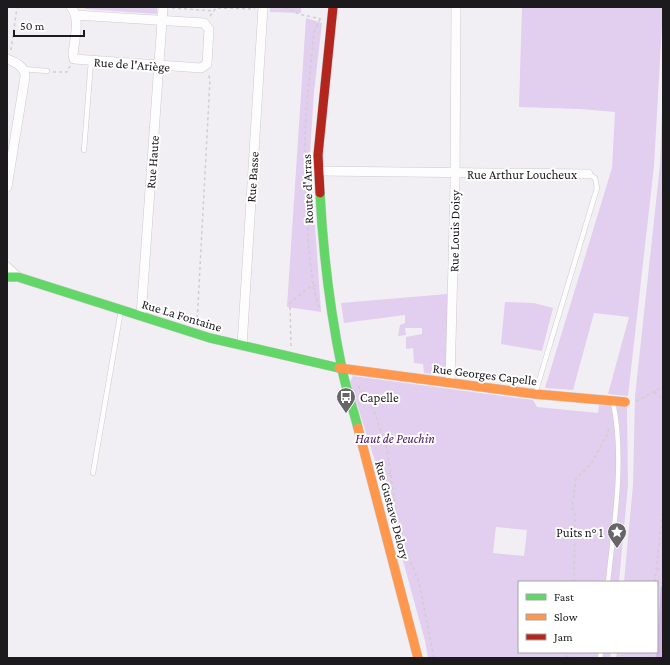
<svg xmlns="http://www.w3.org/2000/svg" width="670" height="665" viewBox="0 0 670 665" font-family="'Crimson Pro',serif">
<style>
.green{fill:#e2ceef;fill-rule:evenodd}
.water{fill:#d3b4e7}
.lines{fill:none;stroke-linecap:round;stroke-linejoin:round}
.lane-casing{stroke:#cdcacf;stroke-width:5.5}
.street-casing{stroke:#cdcacf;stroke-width:10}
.fast-casing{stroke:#cdcacf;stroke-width:10}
.slow-casing{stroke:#cdcacf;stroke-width:10}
.jam-casing{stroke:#cdcacf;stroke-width:10}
.path{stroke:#cfced0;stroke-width:1.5;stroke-dasharray:3 3;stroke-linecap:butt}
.lane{stroke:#fdfdfd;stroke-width:4.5}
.street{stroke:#fdfdfd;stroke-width:9}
.fast{stroke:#63d668;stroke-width:9}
.slow{stroke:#ff974d;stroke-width:9}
.jam{stroke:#b3261e;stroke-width:9}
.labels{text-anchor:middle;stroke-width:4;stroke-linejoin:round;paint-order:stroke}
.street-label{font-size:13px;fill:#1c1a1d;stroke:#fff}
.poi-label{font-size:13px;fill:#1c1a1d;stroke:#fff;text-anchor:start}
.park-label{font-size:13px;font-style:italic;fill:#4b1265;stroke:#fff}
</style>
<rect width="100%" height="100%" fill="#f2eff4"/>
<g class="green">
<polygon points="84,7 157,7 157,14 86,9"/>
<polygon points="270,7 301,7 301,13 270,12"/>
<polygon points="522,7 663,7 654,166 628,396 608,394 629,317 594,313 573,390 545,388 612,168 615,112 580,109 519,107"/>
<polygon points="306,18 322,23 314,92 310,153 321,312 287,307"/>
<polygon points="663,80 663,658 616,658 617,652 657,652 657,582 624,582 633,485 635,396 660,165"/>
<polygon points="447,294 447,372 443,376 424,373 423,364 414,363 413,348 406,349 406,337 422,334 422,328 405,328 406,335 398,336 400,325 405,323 405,315 344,323 341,303"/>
<polygon points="505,302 534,303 553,308 542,351 501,344"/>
<path d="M353 376 533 400 537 407 598 413 599 405 627 407 628 485 619 582H519V652H611L610 658H428L425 641 380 477 350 382ZM496 527 527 530 524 556 493 553Z"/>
</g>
<polygon class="water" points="663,585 663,658 656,658 661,587"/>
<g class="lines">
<g class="lane-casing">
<g id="lane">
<polyline points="23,69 47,71"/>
<polyline points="84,150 91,61"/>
<polyline points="535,394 597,188 595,178 588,174"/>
<polyline points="93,473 121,310"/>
<path d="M608 582C614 525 625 458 613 402"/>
<polyline points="600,658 601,652"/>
</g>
</g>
<g class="street-casing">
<g id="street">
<path d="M71 7C81 18 74 41 73 55L74 59 201 68 207 64 209 29 204 23 75 15"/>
<path d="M7 59C16 62 25 67 25 77L7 187"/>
<polyline points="319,171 588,174"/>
<polyline points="7,267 18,277"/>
<polyline points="141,316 163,7"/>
<polyline points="242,346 263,7"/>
<polyline points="450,383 455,184 456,7"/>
</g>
</g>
<g class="fast-casing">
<g id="fast">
<path d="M320 193C323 252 330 311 342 369 346 389 353 408 358 428"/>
<polyline points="7,277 18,277 210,338 339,368"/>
</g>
</g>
<g class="slow-casing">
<g id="slow">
<polyline points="339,368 535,394 625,402"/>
<polyline points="358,428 418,658"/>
</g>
</g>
<g class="jam-casing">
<polyline id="jam" points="320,193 318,155 333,7"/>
</g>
<g class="path">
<polyline points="285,7 299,14 321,19"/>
<polyline points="172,8 214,11"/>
<polyline points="210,16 216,8 255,9"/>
<path d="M320 19 314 32C311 66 306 101 305 135 304 162 307 294 321 309"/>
<polyline points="11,50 17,7"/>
<polyline points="53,72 67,72 70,66"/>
<polyline points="197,324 210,79 208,74"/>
<polyline points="291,346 290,303 311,286 318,285"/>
<polyline points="358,386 374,411 387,449 400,538 419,582 434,658"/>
<polyline points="654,392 663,399"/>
<polyline points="636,401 663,387"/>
<polyline points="382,476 391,473"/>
<polyline points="657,570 663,567"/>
<polyline points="574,582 575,515 572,507 576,479 591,464 607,435 609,427"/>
<polyline points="655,582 663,506"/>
<polyline points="567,658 568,652"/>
<polyline points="648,658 649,652"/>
</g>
<use href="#lane" class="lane"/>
<use href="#street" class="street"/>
<use href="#fast" class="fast"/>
<use href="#slow" class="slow"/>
<use href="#jam" class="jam"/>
</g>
<defs>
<g id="bus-pin" transform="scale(1)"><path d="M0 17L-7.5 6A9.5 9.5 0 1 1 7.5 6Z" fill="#676568" stroke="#fff"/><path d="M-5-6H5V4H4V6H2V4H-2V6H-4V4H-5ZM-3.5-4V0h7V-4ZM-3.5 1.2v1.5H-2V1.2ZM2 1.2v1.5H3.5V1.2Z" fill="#fff"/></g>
<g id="sight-pin" transform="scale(1)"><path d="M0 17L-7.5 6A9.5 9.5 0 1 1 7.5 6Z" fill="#676568" stroke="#fff"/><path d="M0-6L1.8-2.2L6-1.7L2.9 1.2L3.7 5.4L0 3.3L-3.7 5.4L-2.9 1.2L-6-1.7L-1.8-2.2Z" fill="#fff"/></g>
</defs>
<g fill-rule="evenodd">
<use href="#bus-pin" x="346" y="397"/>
<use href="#sight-pin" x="617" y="532"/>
</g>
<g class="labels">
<g class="street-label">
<text transform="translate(132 64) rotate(4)" y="5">Rue de l'Ariège</text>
<text transform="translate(152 162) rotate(-86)" y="5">Rue Haute</text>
<text x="522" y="179">Rue Arthur Loucheux</text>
<text transform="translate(252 177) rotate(-86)" y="5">Rue Basse</text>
<text transform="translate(307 189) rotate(-92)" y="5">Route d'Arras</text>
<text transform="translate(454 231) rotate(-89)" y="5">Rue Louis Doisy</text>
<text transform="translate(182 315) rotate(17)" y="5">Rue La Fontaine</text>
<text transform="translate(485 374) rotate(7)" y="5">Rue Georges Capelle</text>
<text transform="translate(393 510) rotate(75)" y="5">Rue Gustave Delory</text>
</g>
<g class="poi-label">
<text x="360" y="402">Capelle</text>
<text x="603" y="537" text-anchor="end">Puits n° 1</text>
</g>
<g class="park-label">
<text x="395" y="443">Haut de Peuchin</text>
</g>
</g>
<rect width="670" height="665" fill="none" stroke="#1c1a1d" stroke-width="16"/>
<rect x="518" y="581" width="140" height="72" fill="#ffffff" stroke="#a4a3a5"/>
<rect x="526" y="594" width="20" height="6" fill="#63d668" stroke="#a4a3a5"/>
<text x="554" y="601" font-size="12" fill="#1c1a1d">Fast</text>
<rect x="526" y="614" width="20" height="6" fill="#ff974d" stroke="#a4a3a5"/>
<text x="554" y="621" font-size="12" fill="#1c1a1d">Slow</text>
<rect x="526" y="634" width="20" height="6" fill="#b3261e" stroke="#a4a3a5"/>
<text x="554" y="641" font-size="12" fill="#1c1a1d">Jam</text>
<path d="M14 30v6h70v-6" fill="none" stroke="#1c1a1d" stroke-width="2"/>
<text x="20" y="30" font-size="12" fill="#1c1a1d" stroke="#ffffff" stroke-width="3" paint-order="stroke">50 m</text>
</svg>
